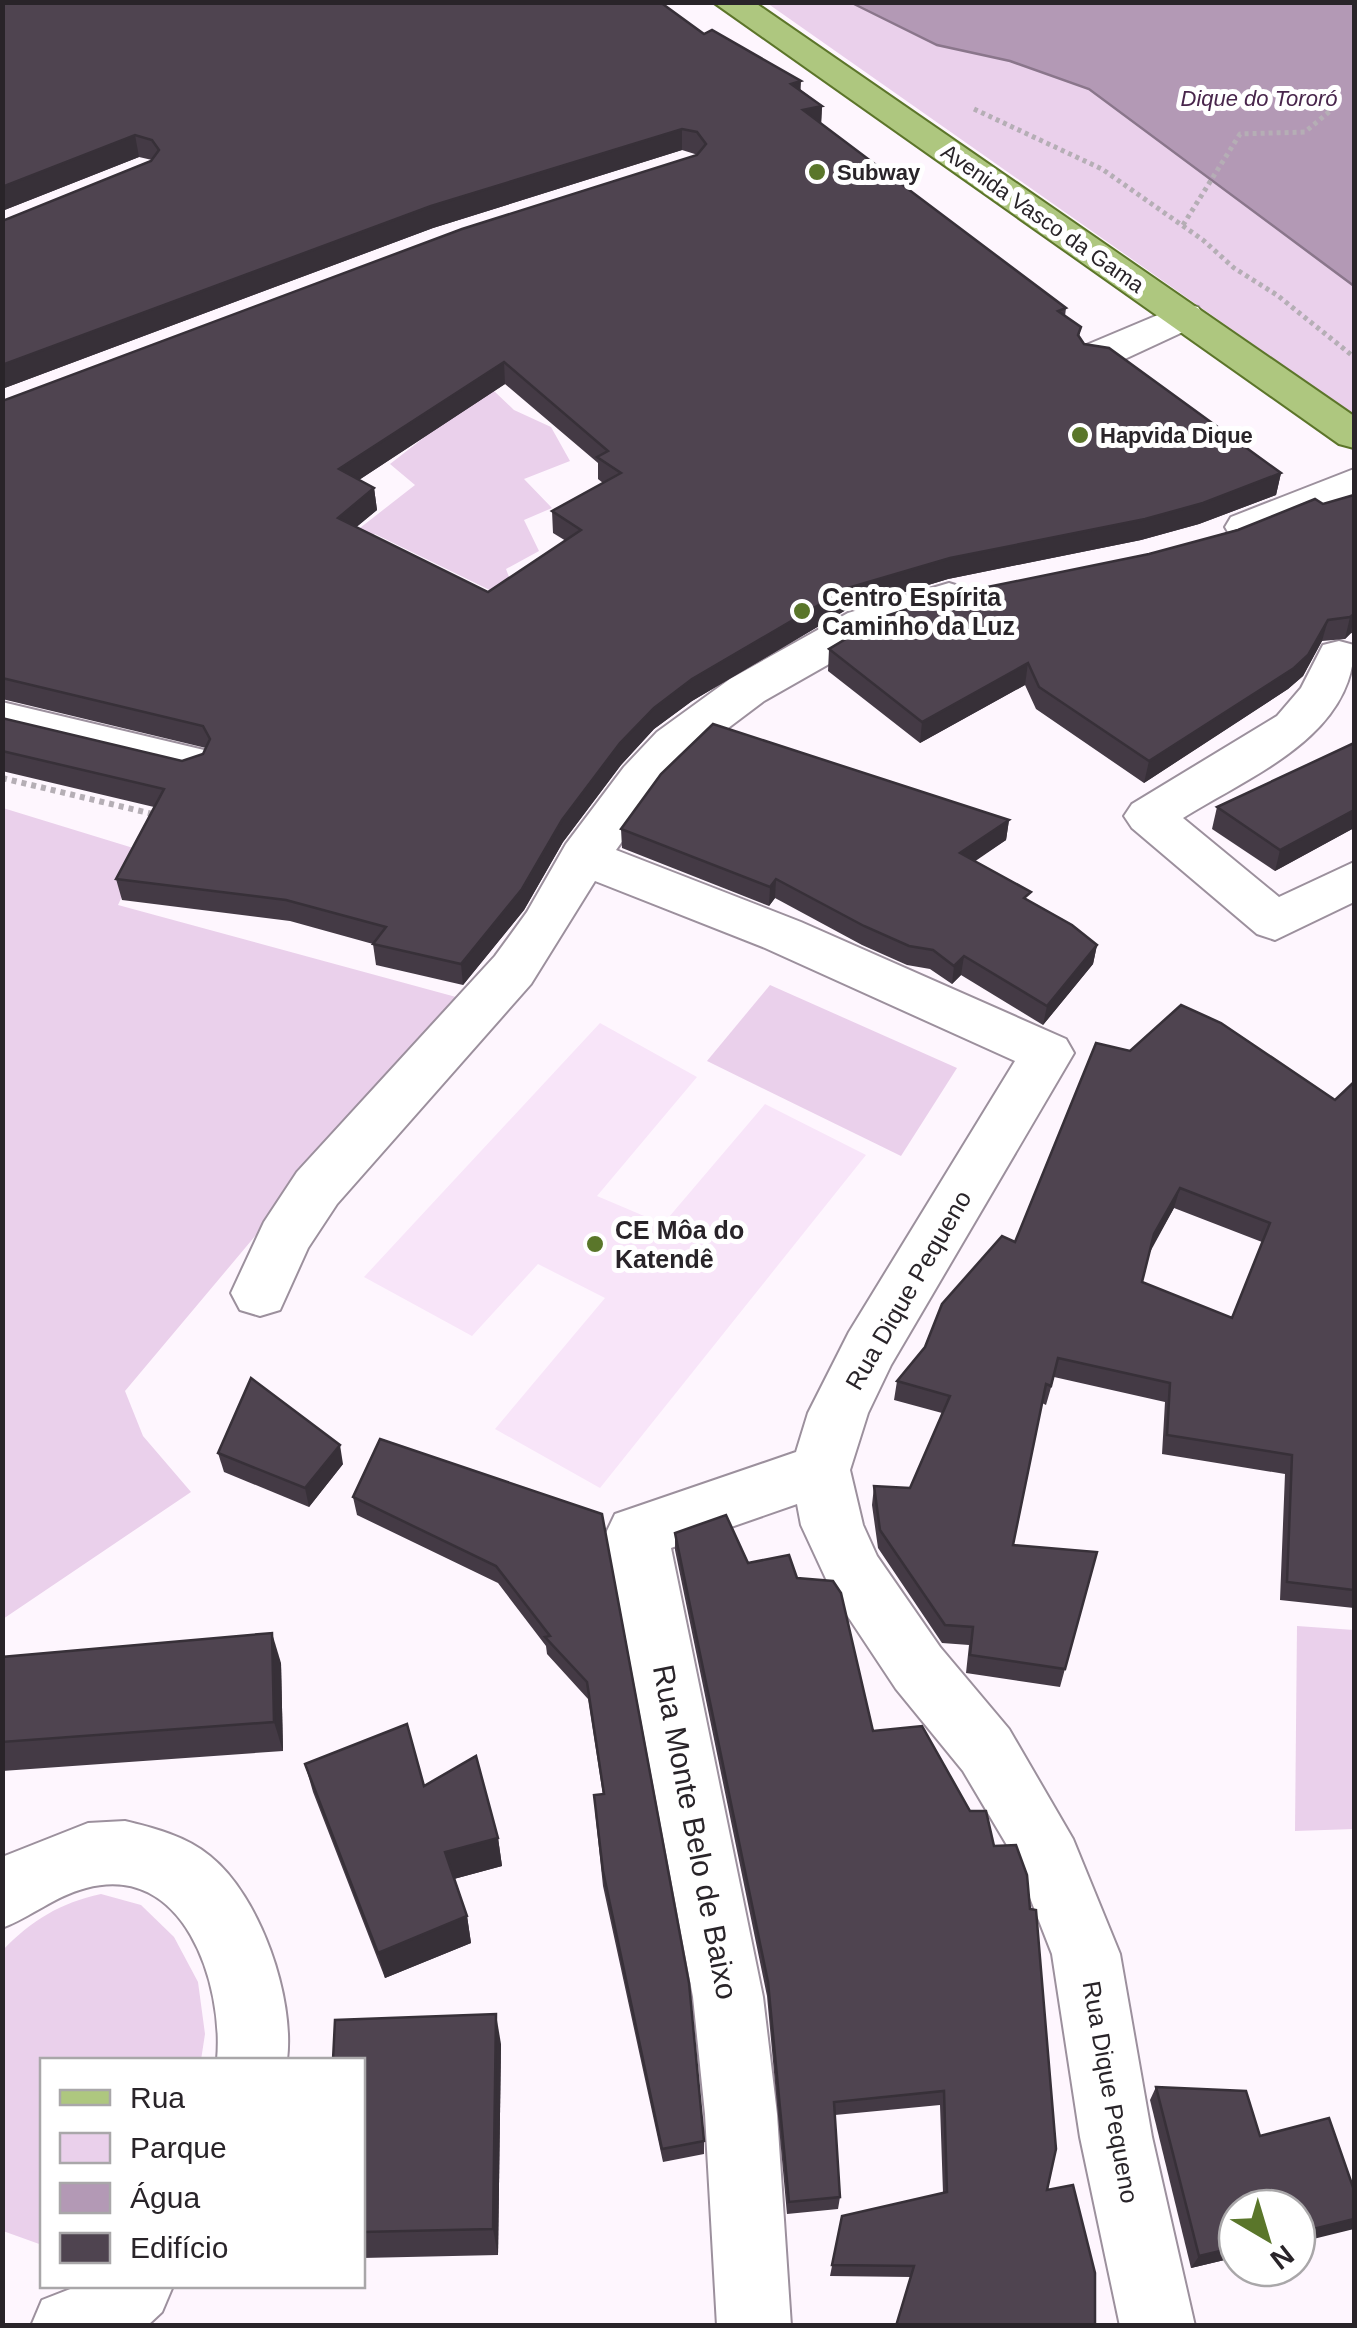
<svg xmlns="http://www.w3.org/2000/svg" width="1357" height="2328" viewBox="0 0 1357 2328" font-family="Arial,sans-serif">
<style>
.built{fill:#f8e5f9}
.green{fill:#ead0eb}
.water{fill:#b399b5;stroke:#8a768b;stroke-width:2.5}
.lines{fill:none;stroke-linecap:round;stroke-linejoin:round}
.minor-casing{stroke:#9c909d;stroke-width:4}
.major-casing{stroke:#5c752a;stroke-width:4}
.path-far1{stroke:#b5aeb5;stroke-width:5;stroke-dasharray:4 4;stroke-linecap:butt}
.path{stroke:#b5aeb5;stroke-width:6;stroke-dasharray:5 5;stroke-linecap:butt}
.minor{fill:#fff;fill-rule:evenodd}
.major{fill:#aec77f;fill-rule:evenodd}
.wall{fill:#443a45;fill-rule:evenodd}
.shaded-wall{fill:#373038}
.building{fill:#4f4450;stroke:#373038;stroke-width:2.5;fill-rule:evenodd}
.poi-dot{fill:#5a762a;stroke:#fff;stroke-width:4}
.labels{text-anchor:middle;stroke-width:10;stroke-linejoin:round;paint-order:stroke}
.far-water-label{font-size:22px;font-style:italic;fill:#49264c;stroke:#fff}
.far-poi-label{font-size:22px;font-weight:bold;fill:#292429;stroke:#fff;text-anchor:start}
.far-street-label{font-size:22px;fill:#292429;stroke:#fff}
.poi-label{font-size:25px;font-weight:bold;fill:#292429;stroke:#fff;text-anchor:start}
.street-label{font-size:25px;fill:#292429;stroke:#fff}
.near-street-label{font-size:30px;fill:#292429;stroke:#fff}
</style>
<rect width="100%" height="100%" fill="#fef6fe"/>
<polygon class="built" points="600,1023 697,1077 597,1196 663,1224 765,1104 866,1155 600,1488 495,1429 605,1298 538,1264 472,1336 364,1277"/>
<g class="green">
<polygon points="767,3 852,3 937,45 1010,61 1089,89 1354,286 1354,415"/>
<polygon points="450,349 514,410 551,427 570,461 524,479 552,508 524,520 539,551 506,569 515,593 506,598 375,534 345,556 333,549 415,485 390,464 431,432"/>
<polygon points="3,808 143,851 118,905 456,997 125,1391 143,1436 191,1492 3,1619"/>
<polygon points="770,985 957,1068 901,1156 707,1061"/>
<polygon points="1297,1626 1354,1630 1354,1829 1295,1831"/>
<path d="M101 1894 141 1905 174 1937 198 1982 205 2034 201 2060H42V2245L3 2231V1950C32 1920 60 1903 101 1894Z"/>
</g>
<polygon class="water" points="852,3 1354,3 1354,286 1089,89 1010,61 937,45"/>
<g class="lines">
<g class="minor-casing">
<g id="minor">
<polygon points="1184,304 1198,307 1204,316 1198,325 1114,364 1099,367 1084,364 1078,355 1084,346"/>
<polygon points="1354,469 1354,498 1247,541 1231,537 1225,527 1231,517"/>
<polygon points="949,583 965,588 972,598 965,608 880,635 764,701 691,756 658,791 616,850 801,922 1066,1039 1074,1053 891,1365 868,1413 850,1470 863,1525 877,1556 940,1647 1009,1729 1073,1839 1120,1954 1152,2137 1195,2326 1120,2326 1080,2137 1052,1954 1014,1857 963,1771 896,1689 833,1594 801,1525 797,1504 671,1548 763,1997 777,2114 791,2326 717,2326 705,2114 693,1997 606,1533 615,1514 796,1452 808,1413 849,1332 1015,1061 765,948 595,881 531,984 337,1204 308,1248 280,1310 260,1316 240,1310 231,1293 264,1222 297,1172 495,956 527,912 566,844 624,767 657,732 730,679 848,613"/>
<path d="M1339 641 1354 645C1354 736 1250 776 1183 818L1279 897 1354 862V902L1275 940 1257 934 1132 828 1124 816 1132 804 1277 716 1301 688 1323 645Z"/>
<polygon points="2,702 204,750 211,762 204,774 187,779 2,734"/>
<path d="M125 1821C154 1828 186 1836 210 1856 260 1896 295 1998 287 2060H217C224 1984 184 1861 86 1888 55 1896 31 1917 2 1928V1857L88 1823Z"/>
<polygon points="78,2286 173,2286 162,2312 147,2326 31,2326 42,2300"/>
</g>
</g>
<g class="major-casing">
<polygon id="major" points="713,2 754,2 1354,416 1354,448 1339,444"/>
</g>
<g class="path-far1">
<polyline points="974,109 1102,169 1203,240 1234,268 1277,295 1354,357"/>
<polyline points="1183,225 1240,134 1305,132 1330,111"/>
</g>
<polyline class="path" points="2,778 157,815"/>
<use href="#minor" class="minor"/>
<use href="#major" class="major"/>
</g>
<g class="wall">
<path d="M2 3 704 34 801 90 822 106 821 123 1066 308 1065 316 1081 327 1079 337 1084 344 1281 473 1276 495 1199 524 1141 540 948 579 846 610 692 701 654 729 621 765 563 842 524 910 463 985 376 965 373 944 290 921 122 900 116 879 154 807 2 771V718L182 761 203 754 206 748 2 699V401L698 155 682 150 433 228 2 389V221L152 160 139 157 2 211ZM505 384 598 463V479L603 483 552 511 553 533 566 541 488 592 356 527 377 510 374 488 359 480Z"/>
<polygon points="1354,495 1354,634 1351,633 1345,639 1322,641 1303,676 1288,689 1144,783 1036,709 1025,685 920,743 828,671 829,649"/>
<polygon points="1354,743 1354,828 1275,871 1212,829 1217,807"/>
<polygon points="1009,820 1006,840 974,861 1029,901 1097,945 1093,964 1043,1025 961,975 952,984 930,969 907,965 862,945 775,898 769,906 622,848 621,829"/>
<path d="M1354 1082V1608L1280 1600 1285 1474 1162 1454 1165 1402 1054 1377 1046 1405 1042 1403 1013 1545 1097 1552 1060 1687 966 1673 969 1645 942 1643 878 1548 872 1505 874 1486 910 1488 942 1413 894 1400 897 1381 1015 1242 1335 1100ZM1174 1208 1262 1242 1232 1318 1142 1282 1149 1252Z"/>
<polygon points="218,1453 343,1464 309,1507 224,1472"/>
<polygon points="353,1497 602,1514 704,2141 704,2154 663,2162 603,1886 595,1811 603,1795 588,1699 547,1654 546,1646 498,1583 357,1515"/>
<polygon points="675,1533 748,1563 797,1578 873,1731 1056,2149 911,2277 830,2276 842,2216 943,2193 940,2105 835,2115 840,2197 838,2209 787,2214 767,1996 675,1550"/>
<polygon points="2,1657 281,1663 283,1751 2,1771"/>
<polygon points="305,1764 424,1786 498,1838 502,1866 454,1879 467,1916 471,1943 385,1978 313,1792"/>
<polygon points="501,2044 498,2255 362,2258 362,2060"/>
<polygon points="1156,2087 1237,2208 1237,2257 1191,2268 1150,2100"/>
</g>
<g class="shaded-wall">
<polygon points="801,81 800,102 791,84"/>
<polygon points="822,106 821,127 803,110"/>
<polygon points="682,129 682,150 433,228 2,389 2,365 431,206"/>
<polygon points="135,135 139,157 2,211 2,187"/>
<polygon points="504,362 505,384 342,491 339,469"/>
<polygon points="1281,473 1276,495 1199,524 1141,540 948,579 846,610 692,701 654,729 621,765 563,842 524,910 463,985 461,964 562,820 620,743 654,708 692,679 848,588 950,558"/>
<polygon points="374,488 377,510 341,540 338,518"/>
<polygon points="1354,614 1351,633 1345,639 1350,617"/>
<polygon points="1328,620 1322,641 1303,676 1288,689 1144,783 1149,761"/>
<polygon points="1028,663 1025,685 920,743 922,722"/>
<polygon points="1354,810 1354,828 1275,871 1280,850"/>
<polygon points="1009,820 1006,840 958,873 960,853"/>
<polygon points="776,879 775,898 769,906 770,887"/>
<polygon points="1097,945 1093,964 1043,1025 1047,1006"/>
<polygon points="964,956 961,975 952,984 954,966"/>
<polygon points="1180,1188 1174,1208 1149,1254 1154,1234"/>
<polygon points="340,1445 343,1464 309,1507 305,1488"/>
<polygon points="272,1633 281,1663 283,1751 274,1722"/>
<polygon points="498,1838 502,1866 450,1880 445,1852"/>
<polygon points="467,1916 471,1943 385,1978 378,1953"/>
<polygon points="496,2014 501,2044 498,2255 493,2229"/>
<polygon points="1354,2219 1354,2229 1297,2243 1297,2233"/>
<polygon points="1237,2247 1237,2257 1191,2268 1199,2256"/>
</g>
<g class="building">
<path d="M3 2H660L704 34 712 30 801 81 791 84 822 106 803 110 1066 308 1058 311 1081 327 1078 335 1084 344 1109 348 1281 473 1203 503 1145 519 950 558 848 588 692 679 654 708 620 743 562 820 522 889 461 964 373 944 386 927 286 900 116 879 164 789 2 751V718L182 761 203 754 210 739 203 726 2 678V401L462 229 697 155 706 144 697 132 682 129 431 206 2 365V221L151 161 159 150 152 140 135 135 2 187ZM504 362 608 451 597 457 621 473 552 511 581 530 488 592 338 518 374 488 339 469Z"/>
<polygon points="1354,495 1354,614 1350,617 1328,620 1308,655 1294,668 1149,761 1039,687 1028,663 922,722 829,649 883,617 958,593 1149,554 1238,530 1315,499 1323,504"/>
<polygon points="713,724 1009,820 960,853 1031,892 1024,898 1072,925 1097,945 1047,1006 964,956 954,966 933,950 909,946 864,926 776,879 770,887 621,829 661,774"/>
<polygon points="1354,743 1354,810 1280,850 1217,807"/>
<path d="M1181 1005 1221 1023 1335 1100 1354 1082V1590L1287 1582 1292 1455 1167 1435 1170 1383 1058 1358 1051 1386 1046 1384 1013 1545 1097 1552 1065 1669 970 1655 973 1627 945 1625 880 1530 874 1486 910 1488 950 1396 897 1381 925 1347 942 1304 1002 1236 1015 1242 1096 1043 1130 1051ZM1180 1188 1270 1223 1232 1318 1142 1282 1154 1234Z"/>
<polygon points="251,1378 340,1445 305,1488 218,1453"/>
<polygon points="380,1439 602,1514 689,1983 704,2141 662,2149 603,1871 594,1795 604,1794 587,1682 545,1637 550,1636 496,1566 353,1497"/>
<polygon points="726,1515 748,1563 789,1555 797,1578 833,1581 841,1593 873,1731 922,1726 970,1811 986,1811 994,1846 1016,1845 1027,1875 1030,1909 1036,1910 1056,2149 1047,2190 1073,2185 1095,2273 1095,2325 896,2326 914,2266 832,2265 842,2216 947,2192 944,2091 834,2102 840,2197 789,2202 768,1982 675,1533"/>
<polygon points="272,1633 274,1722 2,1742 2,1657"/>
<polygon points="407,1724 424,1786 476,1756 498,1838 445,1852 467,1916 378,1953 305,1764"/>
<polygon points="496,2014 493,2229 362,2232 362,2060 333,2060 335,2020"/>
<polygon points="1156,2087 1246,2091 1260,2136 1329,2118 1354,2190 1354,2219 1297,2233 1297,2208 1237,2208 1237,2247 1199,2256"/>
</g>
<g class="poi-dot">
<circle cx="817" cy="172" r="10"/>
<circle cx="1080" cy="435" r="10"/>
<circle cx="802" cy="611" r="10"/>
<circle cx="595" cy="1244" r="10"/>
</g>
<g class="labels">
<g class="far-water-label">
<text x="1259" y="106">Dique do Tororó</text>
</g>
<g class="far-poi-label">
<text x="837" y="180">Subway</text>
<text x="1100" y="443">Hapvida Dique</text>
</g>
<g class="far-street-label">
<text transform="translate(1043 218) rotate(35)" y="8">Avenida Vasco da Gama</text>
</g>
<g class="poi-label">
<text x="822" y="606">Centro Espírita<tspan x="822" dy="29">Caminho da Luz</tspan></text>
<text x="615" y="1239">CE Môa do<tspan x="615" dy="29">Katendê</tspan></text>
</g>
<g class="street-label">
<text transform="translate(908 1290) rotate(-60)" y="9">Rua Dique Pequeno</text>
<text transform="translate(1111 2092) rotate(80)" y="9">Rua Dique Pequeno</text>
</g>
<g class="near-street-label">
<text transform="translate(695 1832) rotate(79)" y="10">Rua Monte Belo de Baixo</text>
</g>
</g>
<rect width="1357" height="2328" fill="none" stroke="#292429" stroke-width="10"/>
<rect x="40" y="2058" width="325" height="230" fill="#ffffff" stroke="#a9a7a9" stroke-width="2.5"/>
<rect x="60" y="2090" width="50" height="15" fill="#aec77f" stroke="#a9a7a9" stroke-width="2.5"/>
<text x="130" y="2108" font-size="30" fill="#292429">Rua</text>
<rect x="60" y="2133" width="50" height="30" fill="#ead0eb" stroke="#a9a7a9" stroke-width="2.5"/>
<text x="130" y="2158" font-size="30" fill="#292429">Parque</text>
<rect x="60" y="2183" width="50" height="30" fill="#b399b5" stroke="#a9a7a9" stroke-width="2.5"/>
<text x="130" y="2208" font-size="30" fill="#292429">Água</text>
<rect x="60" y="2233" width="50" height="30" fill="#4f4450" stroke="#a9a7a9" stroke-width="2.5"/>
<text x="130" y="2258" font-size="30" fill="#292429">Edifício</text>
<g transform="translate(1267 2238) rotate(142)"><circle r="48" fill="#ffffff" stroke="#a9a7a9" stroke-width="2.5"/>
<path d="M0-8L18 38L0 25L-18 38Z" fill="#5a762a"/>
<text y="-15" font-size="28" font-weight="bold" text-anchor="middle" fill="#292429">N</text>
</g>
</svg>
